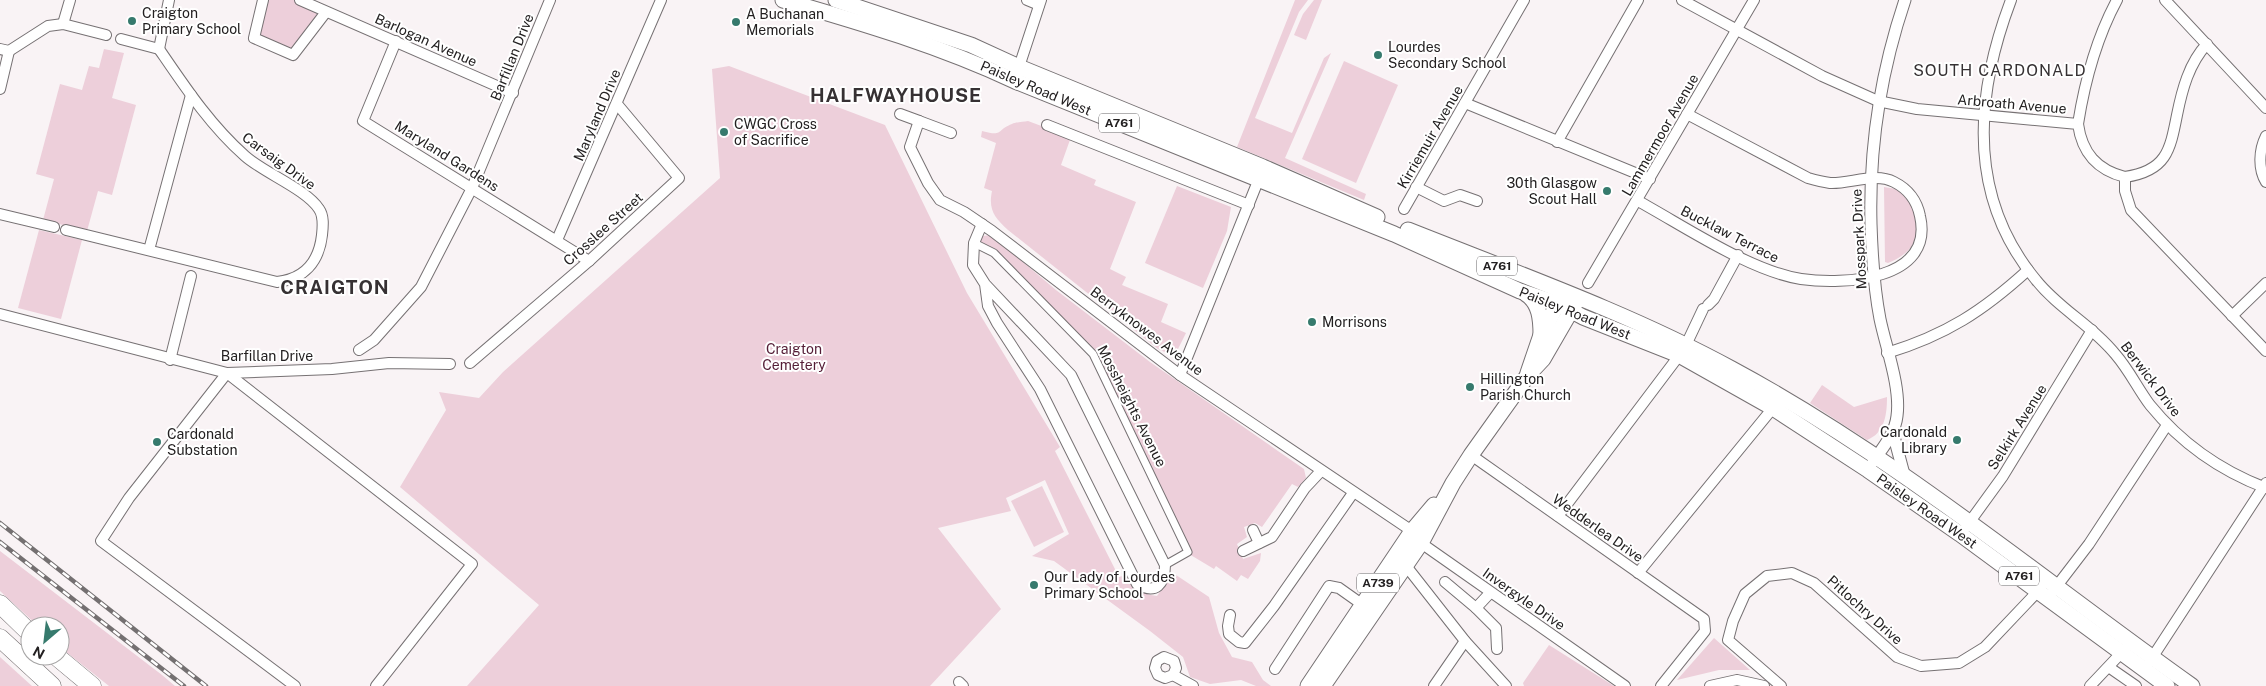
<svg xmlns="http://www.w3.org/2000/svg" width="2266" height="686" viewBox="0 0 2266 686" font-family="'Public Sans',sans-serif">
<style>
.green{fill:#edcfda}
.lines{fill:none;stroke-linecap:round;stroke-linejoin:round}
.pedestrian-casing{stroke:#767173;stroke-width:9}
.minor-casing{stroke:#767173;stroke-width:12}
.tertiary-casing{stroke:#767173;stroke-width:13}
.primary-casing{stroke:#767173;stroke-width:17}
.motorway-casing{stroke:#767173;stroke-width:19}
.pedestrian{stroke:#fff;stroke-width:7}
.minor{stroke:#fff;stroke-width:10}
.tertiary{stroke:#fff;stroke-width:11}
.primary{stroke:#fff;stroke-width:15}
.motorway{stroke:#fff;stroke-width:18}
.rail-casing{stroke:#747071;stroke-width:4.5}
.rail{stroke:#fff;stroke-width:2.5;stroke-dasharray:8;stroke-linecap:butt}
.poi-dot{fill:#367a6d;stroke:#fff;stroke-width:2}
.labels{text-anchor:middle;stroke-width:4;stroke-linejoin:round;paint-order:stroke}
.shield{fill:#fff;stroke:#656364;stroke-width:1}
.shield-label{font-size:12px;font-weight:bold;fill:#232021}
.poi-label{font-size:14px;fill:#232021;stroke:#fff;text-anchor:start}
.street-label{font-size:14px;fill:#232021;stroke:#fff}
.park-label{font-size:14px;fill:#541d36;stroke:#fff}
.quarter-label{font-size:16px;letter-spacing:1px;fill:#363133;stroke:#fff}
.district-label{font-size:19px;font-weight:bold;letter-spacing:1px;fill:#363133;stroke:#fff}
</style>
<rect width="100%" height="100%" fill="#f9f3f5"/>
<g class="green">
<polygon points="263,0 300,0 326,12 293,55 254,38"/>
<polygon points="1295,0 1308,0 1299,12 1255,118 1292,133 1324,58 1331,53 1285,158 1366,194 1364,200 1237,147"/>
<polygon points="1314,0 1322,0 1306,40 1294,35 1303,14"/>
<polygon points="104,49 124,53 112,98 136,105 112,195 98,191 87,231 43,220 54,179 36,174 60,84 82,90 89,66 99,68"/>
<polygon points="1344,61 1398,85 1356,183 1302,159"/>
<path d="M729 66 885 125 967 293 1060 447 1055 451 1119 577 1126 575C1135 589 1140 594 1157 596L1173 573 1209 597 1219 633 1232 657 1252 662 1263 680 1271 686H1256L1241 680 1210 684 1190 677 1183 657 1150 631 1054 561 1032 556 1069 534 1045 480 1006 498 1011 511 938 528 1001 609 930 686H467L539 605 400 487 446 410 439 392 479 398 503 372 720 178 712 69Z"/>
<path d="M1028 121 1071 137 1061 165 1096 180 1094 185 1136 202 1110 269 1126 277 1122 285 1168 304 1161 322 1186 333 1177 351 1171 355 1158 349 1008 230C995 218 988 210 992 191L984 188 996 143 981 137 982 131C1004 137 996 130 1012 124 1016 122 1023 122 1028 121Z"/>
<polygon points="1177,186 1231,207 1227,231 1203,288 1145,263"/>
<path d="M1884 187C1887 188 1893 188 1896 189 1913 196 1920 225 1914 241 1910 252 1898 259 1888 263L1885 262Z"/>
<polygon points="39,230 82,240 61,319 18,308"/>
<polygon points="991,235 1056,290 1150,362 1304,469 1306,478 1298,487 1292,484 1262,527 1255,523 1244,527 1247,537 1237,544 1243,559 1261,553 1260,561 1248,579 1241,575 1237,581 1216,566 1214,569 1184,551 1090,356 993,256 979,250 979,240 983,236"/>
<path d="M1822 385 1854 407 1887 397C1887 414 1885 433 1867 440L1810 403Z"/>
<polygon points="1042,486 1064,532 1034,547 1011,501"/>
<polygon points="0,551 162,675 175,686 109,686 60,647 60,626 38,626 0,591"/>
<polygon points="1714,638 1750,670 1719,670 1677,680"/>
<polygon points="1549,645 1614,686 1524,686 1523,683"/>
<polygon points="0,657 32,686 0,686"/>
</g>
<g class="lines">
<g class="pedestrian-casing">
<polyline id="pedestrian" points="974,243 994,253 1093,354 1188,552 1165,565"/>
</g>
<g class="minor-casing">
<g id="minor">
<polyline points="263,0 254,38 293,55 326,12"/>
<polyline points="300,0 513,93"/>
<polyline points="1027,0 1039,5"/>
<path d="M1682 0 1822 76 1878 101 1917 109 2078 124C2082 153 2097 170 2125 177V191L2131 210 2266 351"/>
<path d="M2011 0C1975 95 1967 197 2036 280 2059 309 2093 326 2116 355 2129 370 2138 389 2150 405 2181 443 2221 471 2266 488"/>
<polyline points="2165,0 2266,108"/>
<polyline points="63,24 70,0"/>
<polyline points="121,39 159,49"/>
<polyline points="396,41 363,121 589,261"/>
<polyline points="0,49 9,51 48,26 63,24 106,35"/>
<polyline points="159,49 169,0"/>
<polyline points="1017,73 1041,0"/>
<polyline points="0,89 9,51"/>
<polyline points="1465,103 1650,179"/>
<polyline points="900,114 919,121"/>
<path d="M2078 124C2085 80 2096 39 2117 0"/>
<polyline points="1047,125 1249,205"/>
<polyline points="951,133 919,121 910,147 928,183 940,200 964,212 992,231 1180,375 1412,531 1421,543 1625,686"/>
<path d="M2266 136C2259 150 2258 169 2266 182"/>
<polyline points="1557,142 1638,0"/>
<path d="M2125 177C2166 171 2170 151 2177 115 2182 90 2189 63 2207 44"/>
<polyline points="1416,187 1444,201 1460,195 1477,201"/>
<path d="M1638 201C1684 226 1750 271 1801 279 1843 285 1935 281 1920 216 1917 201 1908 189 1894 182 1875 172 1850 184 1830 183 1823 182 1815 180 1808 178L1687 114"/>
<polyline points="1404,209 1524,0"/>
<polyline points="0,214 54,227"/>
<path d="M982 224 974 243 973 265 985 284 1071 375 1165 565C1165 584 1156 595 1137 584L1040 389 997 323 988 306 985 284"/>
<path d="M66 230 277 282C304 279 319 262 322 235 323 226 324 216 319 209 306 189 264 173 245 156 210 125 185 87 159 49"/>
<polyline points="557,240 661,0"/>
<polyline points="149,250 191,95"/>
<polyline points="1588,283 1754,0"/>
<polyline points="1708,305 1714,299 1738,255"/>
<polyline points="0,314 227,373 332,369 389,363 450,364"/>
<polyline points="2232,316 2266,283"/>
<polyline points="359,350 374,340 421,287 472,188 550,0"/>
<path d="M1887 353C1946 335 1983 311 2028 270"/>
<polyline points="170,360 191,276"/>
<polyline points="470,363 589,261 679,178 617,104"/>
<polyline points="1180,375 1258,181"/>
<polyline points="1471,455 1704,619 1705,631 1661,686"/>
<polyline points="1558,516 1675,361 1686,345 1703,309"/>
<polyline points="1966,527 2003,476 2092,330"/>
<polyline points="1253,530 1259,543"/>
<polyline points="1243,551 1272,537 1305,488 1321,471"/>
<polyline points="1403,562 1465,641 1506,686"/>
<polyline points="1638,573 1777,403"/>
<polyline points="1445,582 1476,608"/>
<polyline points="2053,591 2089,544 2167,425"/>
<polyline points="1490,593 1476,608 1496,628 1497,649"/>
<polyline points="1230,615 1228,626 1229,634 1239,642 1245,643 1274,606 1353,493"/>
<polyline points="2150,661 2266,483"/>
<polyline points="2110,668 2136,686"/>
<polyline points="1275,669 1329,586 1339,588 1363,605"/>
<polyline points="1173,675 1176,668 1174,661 1164,657 1157,661 1155,668 1158,675 1165,678 1173,675 1193,686"/>
<polyline points="959,682 963,686"/>
<polyline points="295,686 101,541 129,498 227,373 472,564 376,686"/>
<polyline points="1434,686 1465,641"/>
<polyline points="1710,686 1737,680 1764,686"/>
<polyline points="1781,686 1728,640 1733,621 1745,594 1767,576 1792,573 1814,583 1897,657 1921,666 1959,663 1985,647 2041,588"/>
<polyline points="2090,686 2125,649"/>
</g>
</g>
<g class="tertiary-casing">
<g id="tertiary">
<polyline points="1893,433 1905,478"/>
<path d="M1873 462C1883 447 1895 434 1897 416 1901 387 1886 348 1880 319 1874 288 1872 256 1871 224 1869 147 1880 74 1905 0"/>
</g>
</g>
<g class="primary-casing">
<g id="primary">
<path d="M783 0C863 23 940 46 1015 81L1394 234 1520 291 1559 304 1583 317 1679 355 1773 408 1868 470 1960 534 2167 686"/>
<polyline points="836,0 971,45 1019,67 1263,167 1377,217"/>
<path d="M1408 230C1516 273 1629 313 1732 369 1896 457 2041 579 2192 686"/>
<path d="M1526 294C1540 303 1541 320 1541 335"/>
<polyline points="1528,373 1541,335 1562,296"/>
<polyline points="1308,686 1412,531 1434,505"/>
<polyline points="1323,686 1421,543 1453,483 1471,455 1528,375 1543,359 1576,302"/>
</g>
</g>
<g class="motorway-casing">
<g id="motorway">
<polyline points="0,604 30,633"/>
<polyline points="0,638 52,686"/>
<polyline points="56,656 92,686"/>
</g>
</g>
<use href="#pedestrian" class="pedestrian"/>
<use href="#minor" class="minor"/>
<use href="#tertiary" class="tertiary"/>
<use href="#primary" class="primary"/>
<use href="#motorway" class="motorway"/>
<g class="rail-casing">
<g id="rail">
<polyline points="0,523 206,686"/>
<polyline points="0,542 184,686"/>
</g>
</g>
<use href="#rail" class="rail"/>
</g>
<g class="poi-dot">
<circle cx="132" cy="21" r="5"/>
<circle cx="736" cy="22" r="5"/>
<circle cx="1378" cy="55" r="5"/>
<circle cx="724" cy="132" r="5"/>
<circle cx="1607" cy="191" r="5"/>
<circle cx="1312" cy="322" r="5"/>
<circle cx="1470" cy="387" r="5"/>
<circle cx="1957" cy="440" r="5"/>
<circle cx="157" cy="442" r="5"/>
<circle cx="1034" cy="585" r="5"/>
</g>
<g class="labels">
<g class="shield">
<rect x="1099" y="113.5" width="40" height="19" rx="4"/>
<rect x="1477" y="256.5" width="40" height="19" rx="4"/>
<rect x="1999" y="566.5" width="40" height="19" rx="4"/>
<rect x="1357" y="573.5" width="42" height="19" rx="4"/>
</g>
<g class="shield-label">
<text x="1119" y="127">A761</text>
<text x="1497" y="270">A761</text>
<text x="2019" y="580">A761</text>
<text x="1378" y="587">A739</text>
</g>
<g class="poi-label">
<text x="142" y="18">Craigton<tspan x="142" dy="16">Primary School</tspan></text>
<text x="746" y="19">A Buchanan<tspan x="746" dy="16">Memorials</tspan></text>
<text x="1388" y="52">Lourdes<tspan x="1388" dy="16">Secondary School</tspan></text>
<text x="734" y="129">CWGC Cross<tspan x="734" dy="16">of Sacrifice</tspan></text>
<text x="1597" y="188" text-anchor="end">30th Glasgow<tspan x="1597" dy="16">Scout Hall</tspan></text>
<text x="1322" y="327">Morrisons</text>
<text x="1480" y="384">Hillington<tspan x="1480" dy="16">Parish Church</tspan></text>
<text x="1947" y="437" text-anchor="end">Cardonald<tspan x="1947" dy="16">Library</tspan></text>
<text x="167" y="439">Cardonald<tspan x="167" dy="16">Substation</tspan></text>
<text x="1044" y="582">Our Lady of Lourdes<tspan x="1044" dy="16">Primary School</tspan></text>
</g>
<g class="street-label">
<text transform="translate(426 40) rotate(24)" y="5">Barlogan Avenue</text>
<text transform="translate(512 57) rotate(-68)" y="5">Barfillan Drive</text>
<text transform="translate(1036 88) rotate(23)" y="5">Paisley Road West</text>
<text transform="translate(2012 104) rotate(5)" y="5">Arbroath Avenue</text>
<text transform="translate(597 115) rotate(-67)" y="5">Maryland Drive</text>
<text transform="translate(1660 135) rotate(-60)" y="5">Lammermoor Avenue</text>
<text transform="translate(1430 137) rotate(-60)" y="5">Kirriemuir Avenue</text>
<text transform="translate(447 156) rotate(32)" y="5">Maryland Gardens</text>
<text transform="translate(279 161) rotate(36)" y="5">Carsaig Drive</text>
<text transform="translate(603 229) rotate(-42)" y="5">Crosslee Street</text>
<text transform="translate(1730 234) rotate(27)" y="5">Bucklaw Terrace</text>
<text transform="translate(1859 239) rotate(-93)" y="5">Mosspark Drive</text>
<text transform="translate(1575 313) rotate(22)" y="5">Paisley Road West</text>
<text transform="translate(1147 331) rotate(37)" y="5">Berryknowes Avenue</text>
<text x="267" y="361">Barfillan Drive</text>
<text transform="translate(2151 379) rotate(53)" y="5">Berwick Drive</text>
<text transform="translate(1132 406) rotate(63)" y="5">Mossheights Avenue</text>
<text transform="translate(2017 427) rotate(-58)" y="5">Selkirk Avenue</text>
<text transform="translate(1927 511) rotate(35)" y="5">Paisley Road West</text>
<text transform="translate(1598 528) rotate(35)" y="5">Wedderlea Drive</text>
<text transform="translate(1524 599) rotate(35)" y="5">Invergyle Drive</text>
<text transform="translate(1865 610) rotate(42)" y="5">Pitlochry Drive</text>
</g>
<g class="park-label">
<text x="794" y="354">Craigton<tspan x="794" dy="16">Cemetery</tspan></text>
</g>
<g class="quarter-label">
<text x="2000" y="76">SOUTH CARDONALD</text>
</g>
<g class="district-label">
<text x="896" y="102">HALFWAYHOUSE</text>
<text x="335" y="294">CRAIGTON</text>
</g>
</g>
<g transform="translate(45 641) rotate(208)"><circle r="24" fill="#ffffff" stroke="#a7a6a6"/>
<path d="M0-4L9 19L0 12L-9 19Z" fill="#367a6d"/>
<text y="-8" font-size="14" font-weight="bold" text-anchor="middle" fill="#232021">N</text>
</g>
</svg>
